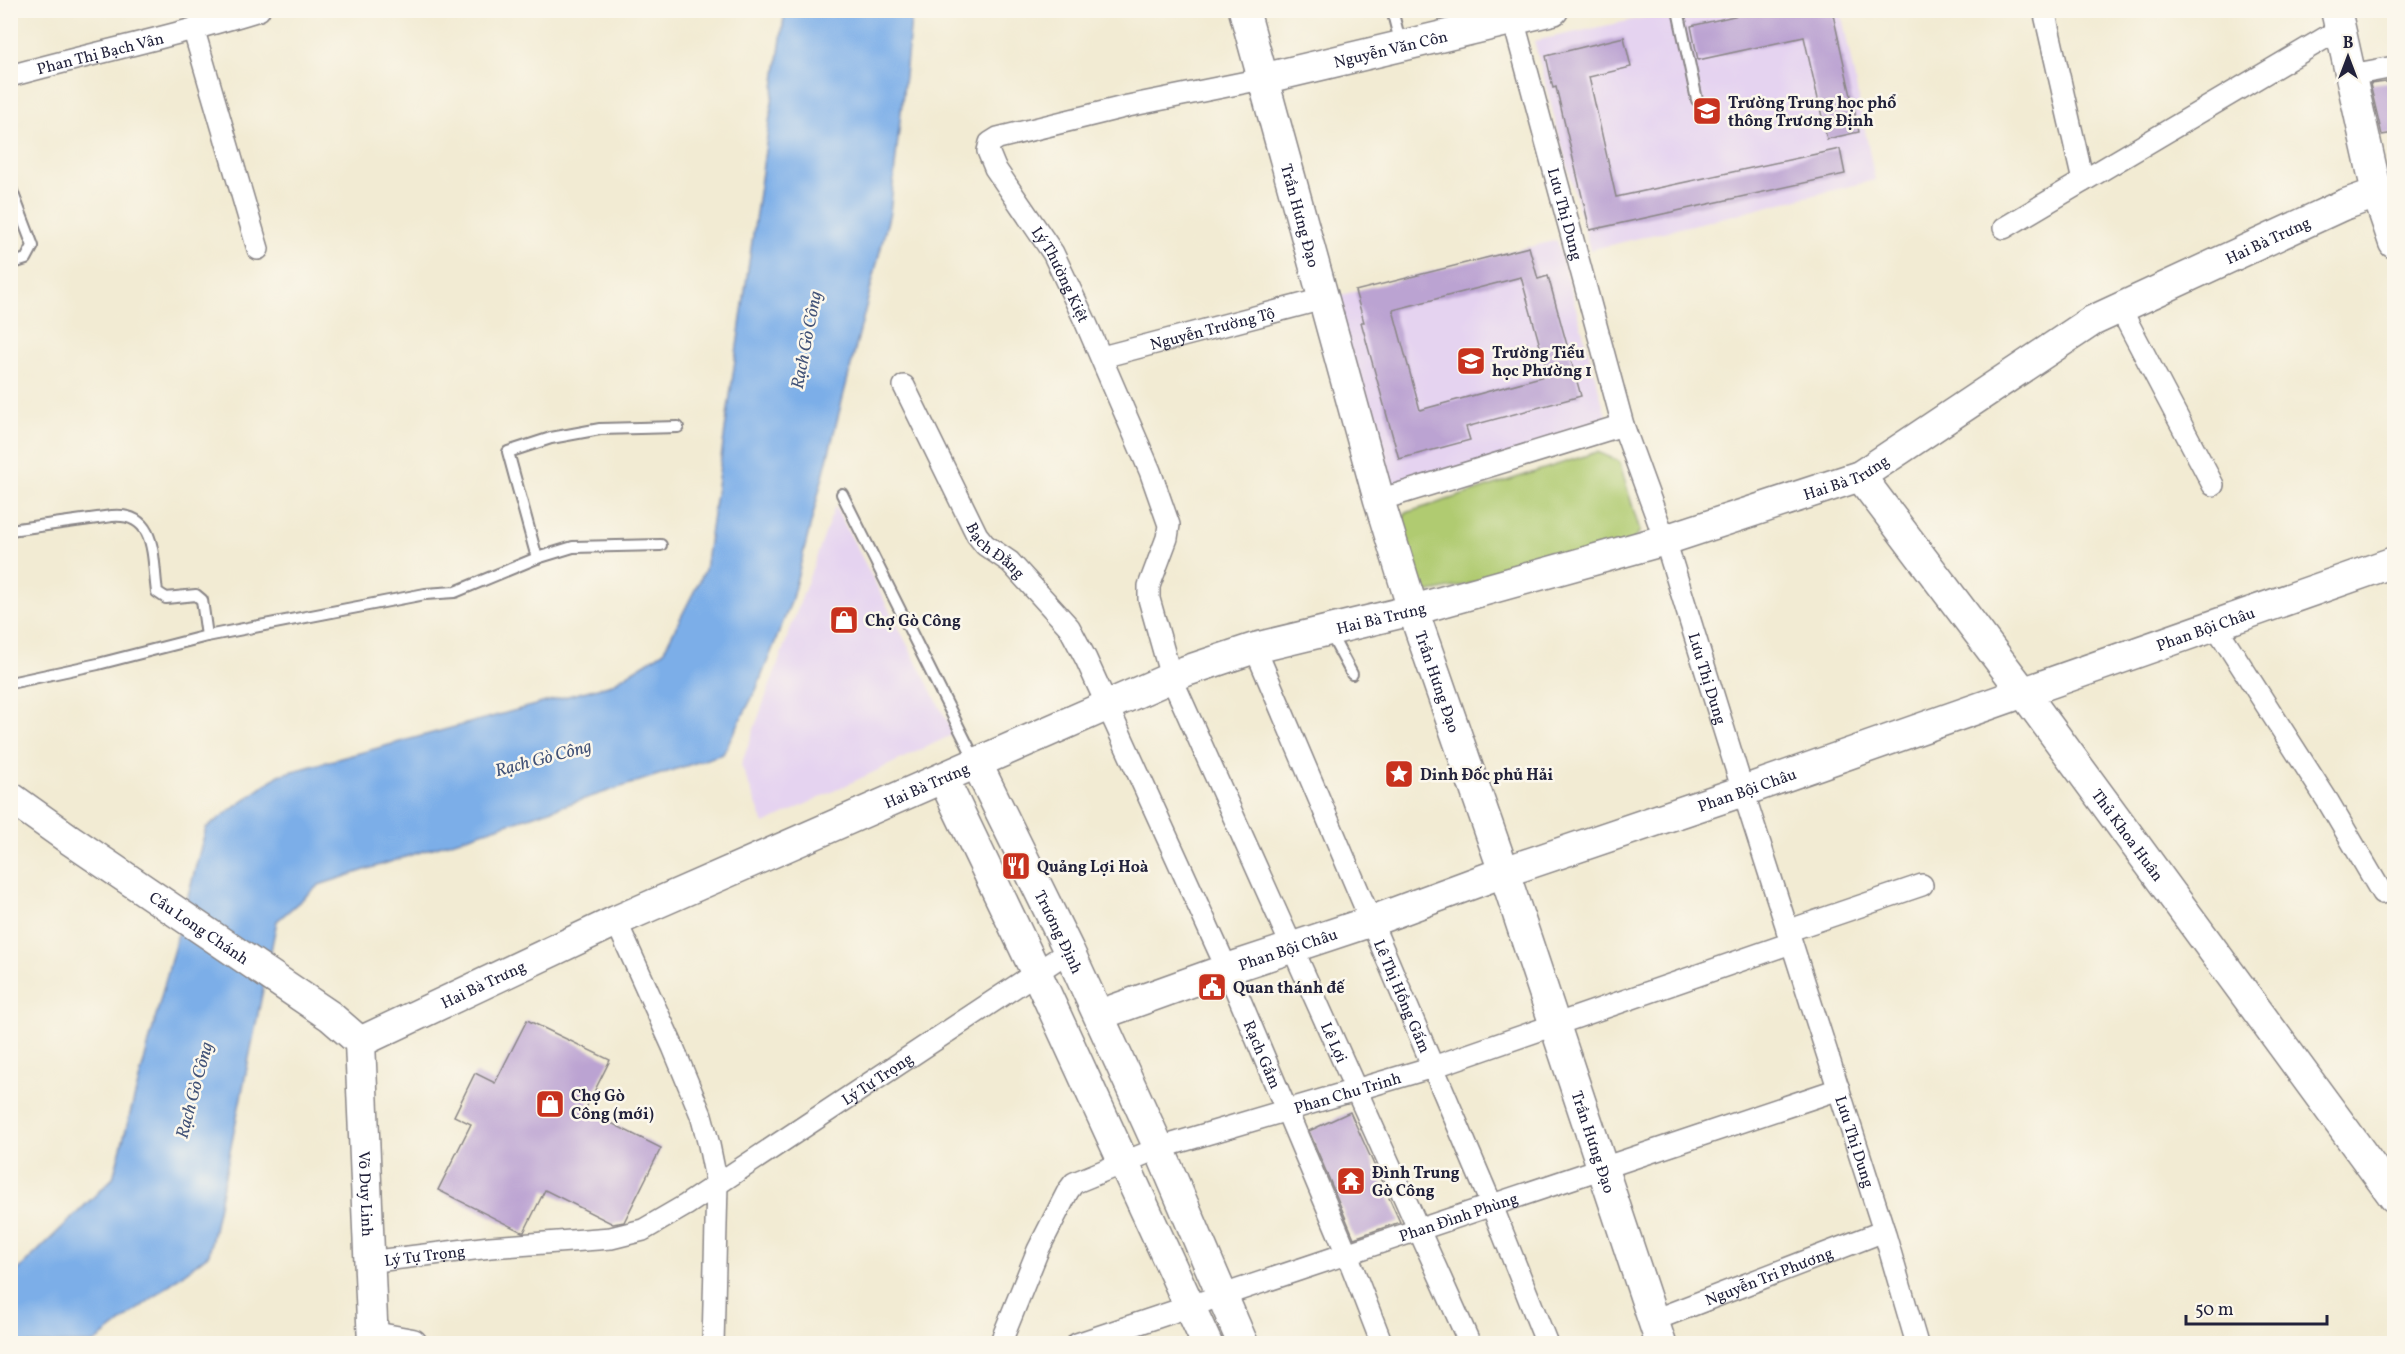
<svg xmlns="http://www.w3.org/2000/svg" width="2405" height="1354" viewBox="0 0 2405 1354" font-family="Vollkorn,serif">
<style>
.built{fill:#e5d3f0}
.green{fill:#b0cb71;stroke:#697656;stroke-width:1.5}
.water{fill:#7caee8;stroke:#4f6892;stroke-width:1.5}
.building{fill:#bba3d2;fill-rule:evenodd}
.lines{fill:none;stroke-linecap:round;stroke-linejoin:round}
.lane-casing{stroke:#8a8687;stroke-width:14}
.street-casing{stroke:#8a8687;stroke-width:24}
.secondary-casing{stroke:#8a8687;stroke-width:33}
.lane{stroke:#fff;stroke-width:10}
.street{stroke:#fff;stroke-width:21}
.secondary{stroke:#fff;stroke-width:30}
.labels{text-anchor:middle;stroke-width:5;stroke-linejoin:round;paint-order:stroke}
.street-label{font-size:16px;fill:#22223b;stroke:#fbf7ec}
.poi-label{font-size:16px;font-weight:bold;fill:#22223b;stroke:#fbf7ec;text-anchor:start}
.water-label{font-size:18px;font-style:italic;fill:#425378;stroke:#fbf7ec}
</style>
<rect width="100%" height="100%" fill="#fbf7ec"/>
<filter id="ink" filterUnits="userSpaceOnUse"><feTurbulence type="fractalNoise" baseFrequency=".0167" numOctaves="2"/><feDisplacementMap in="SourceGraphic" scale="12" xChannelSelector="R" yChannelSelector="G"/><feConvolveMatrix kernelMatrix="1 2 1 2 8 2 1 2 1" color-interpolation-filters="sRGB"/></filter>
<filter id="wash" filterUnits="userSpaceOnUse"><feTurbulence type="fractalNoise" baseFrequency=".008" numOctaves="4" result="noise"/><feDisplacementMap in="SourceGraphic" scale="24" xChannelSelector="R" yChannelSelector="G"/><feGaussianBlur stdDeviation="1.35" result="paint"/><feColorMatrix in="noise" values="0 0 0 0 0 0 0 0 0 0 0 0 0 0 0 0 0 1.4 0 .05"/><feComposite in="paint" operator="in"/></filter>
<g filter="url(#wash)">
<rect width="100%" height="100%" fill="#f2ebd3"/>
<g class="built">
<polygon points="1675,11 1841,11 1875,180 1590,250 1534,41"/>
<polygon points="1557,240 1609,426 1390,497 1333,297"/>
<polygon points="835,506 954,734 764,824 741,765"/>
</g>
<polygon class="green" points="1597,452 1619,461 1640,531 1626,552 1416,595 1397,528 1406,513"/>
<polygon class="water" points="785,11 912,11 890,212 791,602 756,690 723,754 319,885 277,921 209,1254 94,1343 11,1344 11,1277 113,1178 206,828 279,775 612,684 663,652 705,570"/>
<g id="blocks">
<g class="building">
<polygon points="1760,10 1832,10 1859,132 1827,139 1804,37 1698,60 1691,26"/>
<polygon points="1624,37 1631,67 1589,77 1616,197 1840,149 1845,174 1590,230 1556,87 1553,88 1546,56"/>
<polygon points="2394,81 2394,133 2382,135 2370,84"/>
<path d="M1529 247 1538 279 1548 276 1581 396 1466 427 1470 440 1399 459 1361 322H1364L1355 291ZM1521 277 1548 375 1420 410 1393 310Z"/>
<polygon points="527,1020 610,1060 585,1110 661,1148 624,1222 613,1224 545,1190 524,1232 522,1232 438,1190 471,1124 454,1116 475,1073 495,1083"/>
<polygon points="1350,1112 1400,1222 1354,1238 1309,1131"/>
</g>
</g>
</g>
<g filter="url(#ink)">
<use href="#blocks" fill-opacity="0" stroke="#8a8687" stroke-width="1.5"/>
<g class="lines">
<g class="lane-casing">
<g id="lane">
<polyline points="1392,10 1401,45"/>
<polyline points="1678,10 1697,100"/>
<polyline points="10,186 33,246 26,259 10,264"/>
<polyline points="842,494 976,762"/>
<path d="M10 530 112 516C158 512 152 559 157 592L166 598 196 595 202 600 207 636"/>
<polyline points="537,558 508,452 551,438 600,429 678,427"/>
<polyline points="1330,633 1352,674"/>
<polyline points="10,683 98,664 207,636 425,594 455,592 537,558 573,547 661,545"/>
</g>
</g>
<g class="street-casing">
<g id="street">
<polyline points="2044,10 2083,181"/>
<path id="s1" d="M1513 19 1623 425 1665 540 1743 791 1884 1231 1917 1344"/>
<polyline points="194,31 258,249"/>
<polyline points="2351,75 2394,67"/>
<path id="s2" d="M10 76C93 53 177 36 259 10"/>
<path id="s3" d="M1262 79 1128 106 998 138 990 143 988 151 995 168 1053 253 1086 323 1150 471 1169 525 1167 538 1149 586V599L1171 677 1470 1344"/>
<polyline points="2004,228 2340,29"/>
<polyline points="2120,308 2213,485"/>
<path id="s4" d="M1102 357 1323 299"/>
<path id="s5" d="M904 386 977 535 985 545 1010 562 1069 627 1086 659 1227 969 1347 1254 1382 1344"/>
<polyline points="1379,500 1623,425"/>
<polyline points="2215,625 2329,803 2382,893"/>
<path id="s6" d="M1255 648 1492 1206 1547 1344"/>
<polyline points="616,921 673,1047 701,1115 709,1145 717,1184 713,1344"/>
<polyline points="1787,931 1922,885"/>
<path id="s7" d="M368 1262 490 1247 611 1238 643 1230 686 1205 1069 951"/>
<path id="s8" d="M1654 1320 1884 1231"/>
<path id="s9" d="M1000 1344 1038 1250 1068 1191 1074 1183 1159 1148 1433 1067 1791 943"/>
<path id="s10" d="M1077 1344 1839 1089"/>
</g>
</g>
<g class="secondary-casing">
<g id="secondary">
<path id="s11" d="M1244 10 1379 500 1413 610 1504 872 1661 1344"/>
<polyline points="2336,10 2377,193 2394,243"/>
<path id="s12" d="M1262 79 1553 10"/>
<path id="s13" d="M1860 476 2024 693 2394 1197"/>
<path id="s14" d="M976 762 1069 951 1159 1148 1243 1344"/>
<polyline points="943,778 1036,972 1207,1344"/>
<path id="s15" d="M10 797 69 839 330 1016 360 1042"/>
<path id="s16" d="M1099 1015 1227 969 1372 921 1504 872 1743 791 2394 562"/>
<path id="s17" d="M360 1042 616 921 1186 671 1255 648 1413 610 1665 540 1860 476 2092 321 2343 205 2377 193 2394 190"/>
<path id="s18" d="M360 1042 373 1344"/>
<polyline points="373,1337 412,1344"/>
</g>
</g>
<use href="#lane" class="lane"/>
<use href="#street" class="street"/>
<use href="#secondary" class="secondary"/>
</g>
</g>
<defs>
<g id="school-square" transform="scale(1.5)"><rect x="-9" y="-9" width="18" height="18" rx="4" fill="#c8321e" stroke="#fbf7ec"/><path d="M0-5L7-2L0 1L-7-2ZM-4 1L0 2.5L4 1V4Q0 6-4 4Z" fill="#fff"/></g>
<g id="shop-square" transform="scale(1.5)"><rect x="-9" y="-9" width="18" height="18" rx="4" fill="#c8321e" stroke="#fbf7ec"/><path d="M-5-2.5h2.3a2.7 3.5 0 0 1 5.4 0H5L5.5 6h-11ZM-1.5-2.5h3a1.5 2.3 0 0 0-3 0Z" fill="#fff"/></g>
<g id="sight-square" transform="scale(1.5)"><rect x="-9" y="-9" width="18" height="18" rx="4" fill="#c8321e" stroke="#fbf7ec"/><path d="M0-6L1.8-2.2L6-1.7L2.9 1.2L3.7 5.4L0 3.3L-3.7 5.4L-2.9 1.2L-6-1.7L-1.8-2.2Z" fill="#fff"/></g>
<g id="restaurant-square" transform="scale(1.5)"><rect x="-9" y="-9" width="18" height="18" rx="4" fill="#c8321e" stroke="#fbf7ec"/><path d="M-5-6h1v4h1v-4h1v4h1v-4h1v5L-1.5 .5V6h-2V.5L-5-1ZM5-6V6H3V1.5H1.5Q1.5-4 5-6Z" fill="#fff"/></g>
<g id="civic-square" transform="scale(1.5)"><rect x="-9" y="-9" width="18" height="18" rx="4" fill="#c8321e" stroke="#fbf7ec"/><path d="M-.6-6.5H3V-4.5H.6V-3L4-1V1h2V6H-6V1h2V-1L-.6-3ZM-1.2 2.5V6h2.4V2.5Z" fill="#fff"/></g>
<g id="temple-square" transform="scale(1.5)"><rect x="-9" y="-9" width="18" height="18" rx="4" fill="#c8321e" stroke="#fbf7ec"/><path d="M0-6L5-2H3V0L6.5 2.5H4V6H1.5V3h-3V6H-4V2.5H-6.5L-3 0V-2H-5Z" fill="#fff"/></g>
</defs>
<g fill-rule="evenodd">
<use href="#school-square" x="1707" y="111"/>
<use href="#school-square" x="1471" y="361"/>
<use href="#shop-square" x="844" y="620"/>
<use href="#sight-square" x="1399" y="774"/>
<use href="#restaurant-square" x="1016" y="866"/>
<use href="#civic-square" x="1212" y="987"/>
<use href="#shop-square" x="550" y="1104"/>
<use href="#temple-square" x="1351" y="1181"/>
</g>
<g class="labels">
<g class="street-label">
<text dy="6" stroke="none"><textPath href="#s12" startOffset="132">Nguyễn Văn Côn</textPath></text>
<text dy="6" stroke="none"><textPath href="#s2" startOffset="93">Phan Thị Bạch Vân</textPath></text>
<text dy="6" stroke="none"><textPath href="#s1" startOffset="202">Lưu Thị Dung</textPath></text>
<text dy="6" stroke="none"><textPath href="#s11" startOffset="213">Trần Hưng Đạo</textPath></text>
<text dy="6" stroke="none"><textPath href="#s17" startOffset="2080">Hai Bà Trưng</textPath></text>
<text dy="6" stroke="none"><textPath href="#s3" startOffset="432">Lý Thường Kiệt</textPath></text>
<text dy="6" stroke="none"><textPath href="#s4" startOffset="114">Nguyễn Trường Tộ</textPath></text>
<text dy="6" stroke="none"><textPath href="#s17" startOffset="1594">Hai Bà Trưng</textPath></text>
<text dy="6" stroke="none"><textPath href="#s5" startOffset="190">Bạch Đằng</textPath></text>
<text dy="6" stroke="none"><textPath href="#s17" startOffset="1108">Hai Bà Trưng</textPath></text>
<text dy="6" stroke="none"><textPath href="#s16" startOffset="1172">Phan Bội Châu</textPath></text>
<text dy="6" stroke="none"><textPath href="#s1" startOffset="688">Lưu Thị Dung</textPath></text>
<text dy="6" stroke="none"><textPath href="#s11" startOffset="699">Trần Hưng Đạo</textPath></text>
<text dy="6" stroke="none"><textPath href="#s17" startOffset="622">Hai Bà Trưng</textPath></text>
<text dy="6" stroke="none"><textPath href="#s16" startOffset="686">Phan Bội Châu</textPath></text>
<text dy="6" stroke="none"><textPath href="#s13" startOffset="448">Thủ Khoa Huân</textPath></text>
<text dy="6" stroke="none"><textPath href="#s15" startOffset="230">Cầu Long Chánh</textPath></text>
<text dy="6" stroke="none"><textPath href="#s14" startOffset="189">Trương Định</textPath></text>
<text dy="6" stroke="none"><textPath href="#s16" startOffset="200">Phan Bội Châu</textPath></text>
<text dy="6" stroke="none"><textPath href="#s17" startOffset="136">Hai Bà Trưng</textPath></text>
<text dy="6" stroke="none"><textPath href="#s6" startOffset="378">Lê Thị Hồng Gấm</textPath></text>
<text dy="6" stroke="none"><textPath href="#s3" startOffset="1264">Lê Lợi</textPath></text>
<text dy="6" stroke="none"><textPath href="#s5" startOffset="766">Rạch Gầm</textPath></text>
<text dy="6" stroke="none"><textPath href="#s7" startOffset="556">Lý Tự Trọng</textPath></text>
<text dy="6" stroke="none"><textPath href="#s9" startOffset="466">Phan Chu Trinh</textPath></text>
<text dy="6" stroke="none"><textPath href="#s11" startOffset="1185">Trần Hưng Đạo</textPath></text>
<text dy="6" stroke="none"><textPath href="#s1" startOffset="1174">Lưu Thị Dung</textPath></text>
<text dy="6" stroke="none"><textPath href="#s18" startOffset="152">Võ Duy Linh</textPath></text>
<text dy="6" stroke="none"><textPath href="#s10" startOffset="402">Phan Đình Phùng</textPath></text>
<text dy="6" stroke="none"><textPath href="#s7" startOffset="57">Lý Tự Trọng</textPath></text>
<text dy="6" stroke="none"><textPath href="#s8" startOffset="123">Nguyễn Tri Phương</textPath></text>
</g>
<g class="poi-label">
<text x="1728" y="108">Trường Trung học phổ<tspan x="1728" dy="18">thông Trương Định</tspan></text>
<text x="1492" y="358">Trường Tiểu<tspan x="1492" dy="18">học Phường 1</tspan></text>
<text x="865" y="626">Chợ Gò Công</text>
<text x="1420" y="780">Dinh Đốc phủ Hải</text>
<text x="1037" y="872">Quảng Lợi Hoà</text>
<text x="1233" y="993">Quan thánh đế</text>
<text x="571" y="1101">Chợ Gò<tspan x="571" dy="18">Công (mới)</tspan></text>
<text x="1372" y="1178">Đình Trung<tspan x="1372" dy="18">Gò Công</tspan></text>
</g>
<g class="water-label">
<text transform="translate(806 340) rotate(-79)" y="6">Rạch Gò Công</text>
<text transform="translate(543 758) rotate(-15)" y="6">Rạch Gò Công</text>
<text transform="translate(194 1090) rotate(-75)" y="6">Rạch Gò Công</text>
</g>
</g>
<rect width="2405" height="1354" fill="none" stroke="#fbf7ec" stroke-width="36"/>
<g transform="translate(2348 57)" stroke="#fbf7ec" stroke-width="4.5" paint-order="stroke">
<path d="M0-4.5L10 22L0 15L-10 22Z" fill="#22223b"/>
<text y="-9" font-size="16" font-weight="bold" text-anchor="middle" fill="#22223b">B</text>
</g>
<path d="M2186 1315v9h141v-9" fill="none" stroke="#22223b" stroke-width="3"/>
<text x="2195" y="1315" font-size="18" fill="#22223b" stroke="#fbf7ec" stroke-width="4.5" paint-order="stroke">50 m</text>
</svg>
